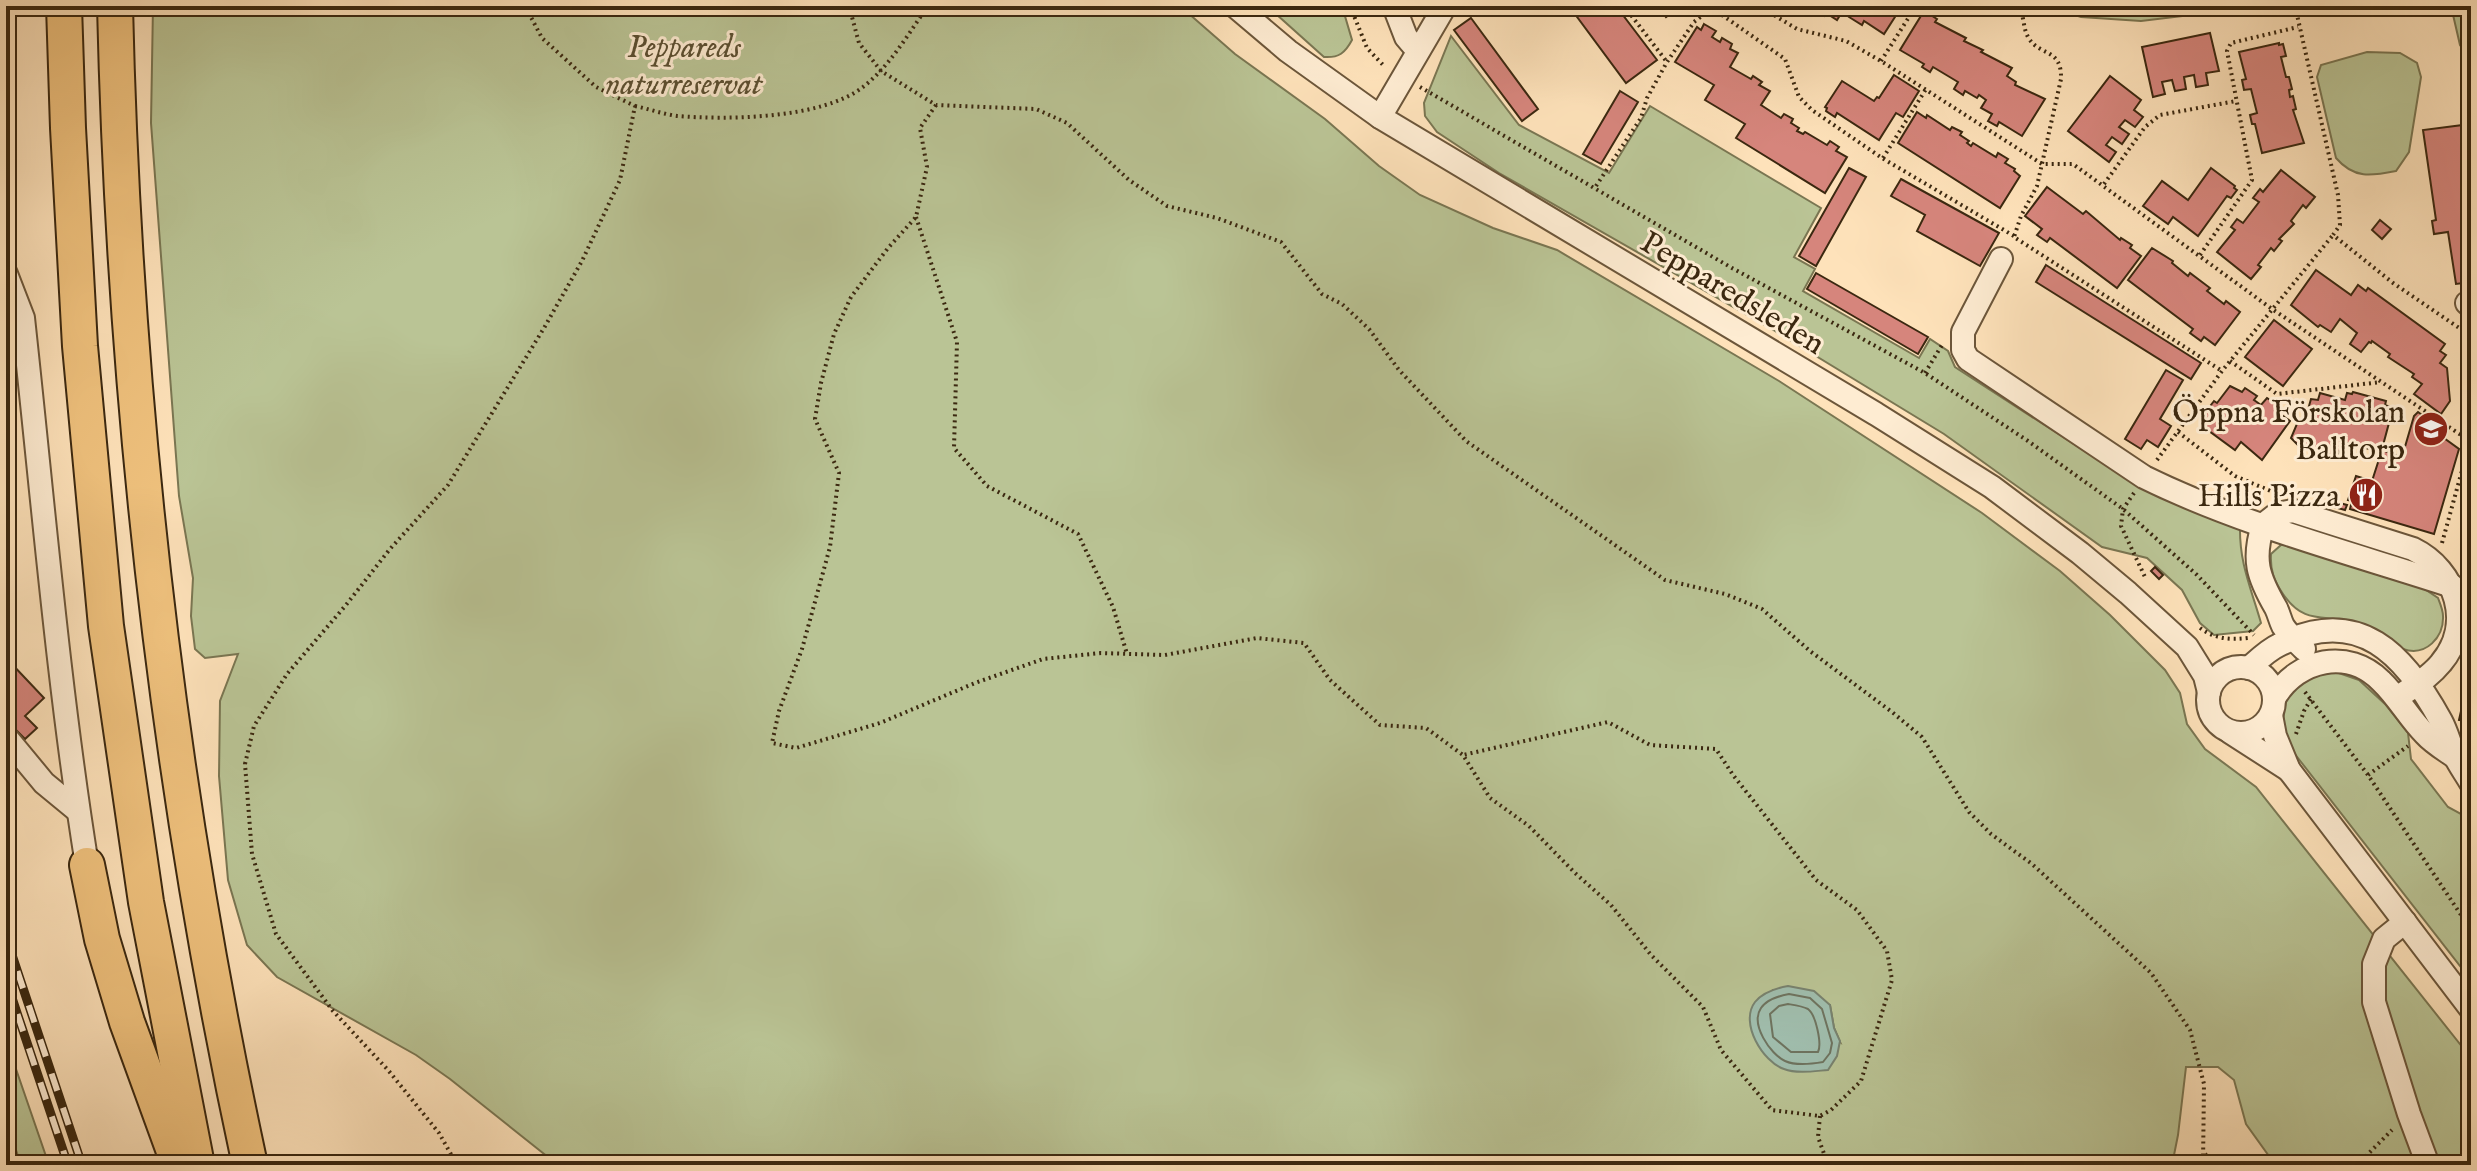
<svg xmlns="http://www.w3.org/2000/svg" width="2477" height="1171" viewBox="0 0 2477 1171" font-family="'IM FELL English',serif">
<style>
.green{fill:#bac495;stroke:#7a7652;stroke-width:2;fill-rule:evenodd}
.water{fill:#a0beae;stroke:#78826f;stroke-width:2}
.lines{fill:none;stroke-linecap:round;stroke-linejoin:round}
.shore{stroke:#6e735f;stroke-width:2}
.building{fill:#d6857c;stroke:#3b2810;stroke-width:2}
.minor-casing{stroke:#6c563a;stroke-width:26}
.highway-casing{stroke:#3b2810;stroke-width:38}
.path{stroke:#3b2810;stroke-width:4;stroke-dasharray:2 4;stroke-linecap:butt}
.minor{stroke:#feecd2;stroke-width:22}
.highway{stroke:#efc17d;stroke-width:34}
.rail-casing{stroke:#3b2810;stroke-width:9}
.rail{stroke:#feecd2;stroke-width:6;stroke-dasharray:18;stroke-linecap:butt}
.labels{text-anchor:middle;stroke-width:6;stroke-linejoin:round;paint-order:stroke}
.park-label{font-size:32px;font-style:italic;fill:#5b4f31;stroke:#feecd2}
.street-label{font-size:32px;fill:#3b2810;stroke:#feecd2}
.poi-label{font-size:32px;fill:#3b2810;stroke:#feecd2;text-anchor:end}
</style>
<rect width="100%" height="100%" fill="#fee2ba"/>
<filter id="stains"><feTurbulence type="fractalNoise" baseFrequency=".0025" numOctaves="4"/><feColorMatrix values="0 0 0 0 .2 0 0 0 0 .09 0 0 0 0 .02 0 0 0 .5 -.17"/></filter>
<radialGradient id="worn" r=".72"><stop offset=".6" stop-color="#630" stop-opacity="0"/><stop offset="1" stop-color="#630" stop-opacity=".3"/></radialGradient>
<g class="green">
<path d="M153 6H1180L1235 54 1325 119 1379 166 1420 195 1493 228 1557 250 1779 381 1982 513 2060 571 2110 615 2165 670 2180 693 2187 724 2205 749 2256 787 2471 1058V1165H2288L2274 1163 2246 1124 2234 1080 2218 1067H2186L2178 1135 2172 1165H558L450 1079 416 1055 277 977 247 945 228 880 219 776 220 701 238 654 205 658 195 649 191 616 193 578 179 496 151 123ZM1772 990 1830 1005 1834 1028 1840 1042Z"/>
<path d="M1267 6H1342L1352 40C1345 53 1339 58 1324 57Z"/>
<polygon points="2048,6 2320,6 2248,16 2224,11 2141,21 2081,17"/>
<polygon points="2451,6 2471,6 2471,61 2460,45"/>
<path d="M1451 36 1519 125 1609 173 1650 106 1821 208 1794 257 1815 269 1803 291 1919 358 1930 339 1948 351 1955 367 2117 472 2171 502 2240 525C2239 563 2251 588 2261 623L2253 631 2214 635 2200 623 2182 590 2147 558 2102 547 1944 434 1775 331 1499 173 1437 132 1425 116 1424 103Z"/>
<path d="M2367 52 2400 53 2417 63 2421 77 2409 152 2396 171C2371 176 2354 179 2336 158L2317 77 2321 65Z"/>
<path d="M2289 543 2423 588 2438 598C2440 603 2443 610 2443 616 2444 637 2426 657 2403 649 2398 647 2393 641 2388 639 2379 633 2369 629 2360 625 2328 611 2307 629 2283 594 2274 581 2270 570 2271 554L2281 545Z"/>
<path d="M2333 671 2359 680 2385 704 2408 733 2411 759 2448 807 2463 815 2471 823V980L2287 744C2281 720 2280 687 2307 676 2315 673 2325 673 2333 671Z"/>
<polygon points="6,1040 49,1165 21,1165 6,1120"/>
</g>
<path class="water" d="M1788 986 1814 991 1830 1005 1834 1028 1840 1041 1837 1056 1828 1070C1815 1071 1797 1074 1784 1069 1763 1062 1739 1023 1755 1002 1763 992 1777 988 1788 986Z"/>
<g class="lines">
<g class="shore">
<path d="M1789 994 1810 998 1822 1009 1832 1043 1830 1053 1823 1062C1812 1064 1796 1066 1785 1061 1770 1054 1750 1024 1761 1008 1767 999 1779 996 1789 994Z"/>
<path d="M1788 1004C1794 1005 1802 1006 1808 1009 1816 1015 1822 1044 1818 1052H1791L1773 1037 1770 1014 1779 1006Z"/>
</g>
</g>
<g class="building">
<polygon points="1569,6 1616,6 1657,60 1626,83"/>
<polygon points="1658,6 1681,6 1666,17"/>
<polygon points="1902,6 1884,34 1864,21 1862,25 1849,17 1852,11 1845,7 1837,20 1826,13 1824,16 1816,11 1814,15 1801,7"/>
<polygon points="1924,11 1937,19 1935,22 1966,38 1964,41 1983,50 1981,52 2012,68 2007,76 2016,82 2015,85 2045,99 2022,136 1999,122 1997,126 1988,121 1992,114 1981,108 1986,100 1979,95 1977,98 1965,91 1963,95 1954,89 1958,82 1933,67 1930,72 1922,67 1924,64 1900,50"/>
<polygon points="1471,18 1538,109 1522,121 1454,30"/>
<polygon points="1704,24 1716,31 1712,37 1720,42 1722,38 1732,44 1730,49 1738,53 1730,67 1751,79 1753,76 1762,82 1759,85 1770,91 1761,105 1781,118 1784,114 1793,119 1791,123 1799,128 1797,131 1803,134 1805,132 1827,145 1830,141 1839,147 1836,151 1847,157 1825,193 1736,138 1745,124 1705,100 1714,85 1675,62 1697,27 1701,30"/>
<polygon points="2210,33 2219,71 2206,73 2208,85 2196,87 2194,75 2184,77 2186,89 2175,91 2172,80 2162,82 2165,94 2153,97 2142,47"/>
<polygon points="2279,43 2279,45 2283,44 2286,56 2281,57 2286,77 2289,77 2292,89 2289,90 2290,97 2293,96 2296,109 2293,110 2304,143 2262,153 2255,124 2252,124 2250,115 2257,113 2251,89 2244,90 2242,80 2246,79 2239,52"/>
<polygon points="1894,75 1919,91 1903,117 1896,113 1879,140 1837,113 1835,117 1826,111 1827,108 1825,107 1842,81 1874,101 1877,97 1879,98"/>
<polygon points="2110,76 2141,100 2134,110 2143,117 2135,127 2125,120 2119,127 2129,134 2122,144 2112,137 2106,145 2116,152 2109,162 2068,131"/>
<polygon points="1620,91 1638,102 1601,164 1583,154"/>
<polygon points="1917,112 1926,118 1927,115 1950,130 1952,127 1962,132 1960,135 1969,141 1967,143 1971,146 1973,143 1996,157 1998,153 2008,159 2005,163 2015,169 2014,171 2020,176 2000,208 1898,143"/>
<polygon points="2471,124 2471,282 2456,284 2448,232 2434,234 2432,221 2436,220 2423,130"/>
<polygon points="1849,168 1866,177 1816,266 1799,256"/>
<polygon points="2211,168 2235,186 2234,188 2237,190 2231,198 2227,196 2198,236 2173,217 2168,224 2143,206 2162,181 2188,200"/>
<polygon points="2281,170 2315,197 2306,208 2303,205 2291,221 2294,224 2279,239 2282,241 2274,251 2271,248 2258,265 2261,267 2251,279 2217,252 2235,230 2231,227 2237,219 2243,223 2259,202 2253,198 2260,189 2263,192"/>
<polygon points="1901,179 1999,233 1980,266 1917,231 1925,215 1891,196"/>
<polygon points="2047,187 2083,214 2086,211 2120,240 2121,238 2132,245 2130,248 2141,256 2117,288 2050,238 2047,242 2037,235 2042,229 2025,216"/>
<polygon points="2380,220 2391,229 2382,239 2372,230"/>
<polygon points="2152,248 2173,261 2172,263 2188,276 2190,273 2210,288 2207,291 2224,304 2226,301 2240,312 2215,345 2204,337 2201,341 2190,333 2193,329 2128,280"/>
<polygon points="2046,265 2201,363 2191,379 2036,282"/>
<polygon points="2316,270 2351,295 2358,285 2366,291 2368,288 2445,344 2440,351 2446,355 2440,363 2447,368 2450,401 2441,414 2414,394 2422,384 2412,377 2414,374 2388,357 2390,354 2372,341 2371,343 2369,342 2361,352 2350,344 2357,333 2340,319 2331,332 2320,325 2318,327 2291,305"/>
<polygon points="1816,273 1928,337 1918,354 1807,289"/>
<polygon points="2274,320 2312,349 2283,386 2245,357"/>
<polygon points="2166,370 2183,380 2160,419 2171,426 2158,447 2147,440 2141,449 2125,439"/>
<polygon points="2230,386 2242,392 2245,388 2257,396 2254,400 2261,405 2267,398 2278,405 2275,410 2290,421 2262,460 2241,442 2235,450 2205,428 2201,418 2214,401 2217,403"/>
<polygon points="2353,392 2386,401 2385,405 2393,408 2382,449 2373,450 2343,442 2337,457 2298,445 2291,438 2299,419 2305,420 2311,399 2318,400 2320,393 2345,400 2347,393 2352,394"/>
<polygon points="2418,412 2440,428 2437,433 2459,449 2434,534 2350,509 2352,501 2348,500 2356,476 2372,481 2382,450 2402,457 2414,416"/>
<polygon points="2336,502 2347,505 2345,510 2334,507"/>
<polygon points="2155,567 2163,575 2159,579 2151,571"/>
<polygon points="9,661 44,698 25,716 37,728 25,739 9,723 13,719 6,712 6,706 12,701 6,696 6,664"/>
<polygon points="2471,667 2471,722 2459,720"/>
</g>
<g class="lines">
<g class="minor-casing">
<g id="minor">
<polyline points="1235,6 1288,51 1380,117 1876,414 1992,487 2080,553 2128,593 2187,647 2205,676 2209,692"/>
<polyline points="1394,6 1406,37 1418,51"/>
<polyline points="1380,117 1445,6"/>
<path d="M2001 259 1963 332V350L1968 359 2144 477C2239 524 2351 553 2452 586"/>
<path d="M6 274 23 318C43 501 58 684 87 865"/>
<polyline points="2467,303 2471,306"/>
<path d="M2263 525 2277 514 2293 511 2413 549C2456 570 2474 624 2441 663 2429 678 2412 687 2397 698"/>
<path d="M2263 525C2252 560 2258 577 2276 608 2279 614 2280 620 2283 626 2288 634 2297 642 2304 649"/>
<circle cx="2241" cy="700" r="33"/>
<path d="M2249 668C2258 660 2268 650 2279 645 2359 604 2405 655 2441 721 2447 732 2450 745 2455 756 2459 765 2466 774 2471 783"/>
<path d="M2275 697C2298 659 2348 648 2381 681 2398 697 2409 718 2425 734 2433 743 2445 750 2455 757"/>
<polyline points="2271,715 2275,736 2289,770 2471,1009"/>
<polyline points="2230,732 2289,770"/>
<polyline points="6,737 44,783 78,811"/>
<polyline points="2405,922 2384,939 2374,964 2374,1002 2409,1114 2428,1165"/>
</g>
</g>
<g class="highway-casing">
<g id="highway">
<polyline points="64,6 68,128 80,346 106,626 146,902 197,1165"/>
<path d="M115 6C124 394 168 786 250 1165"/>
<polyline points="87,865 102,939 127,1022 179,1165"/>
</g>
</g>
<g class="path">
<polyline points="849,6 859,43 881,71 936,105 1036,109 1067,123 1129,180 1167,206 1217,218 1281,242 1322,294 1342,304 1369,329 1399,370 1466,441 1665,580 1725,594 1762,609 1810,651 1892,712 1922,737 1969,812 1991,834 2032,864 2151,973 2190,1030 2204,1084 2203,1165"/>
<polyline points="1350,6 1367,48 1384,66"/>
<polyline points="1624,6 1667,62"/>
<polyline points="1759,6 1797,29 1846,41 1881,61 2042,164 2073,164 2272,309 2470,441"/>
<path d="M2019 6C2024 15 2023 28 2028 37 2039 57 2062 47 2061 79L2037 186 2021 216 2014 237 2222 371"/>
<polyline points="2295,6 2338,195 2340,225 2333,235 2393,283 2471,336"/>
<polyline points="1712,8 1785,59 1799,97 1812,110 1882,158 2014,236"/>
<polyline points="1881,61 1916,6"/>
<polyline points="1420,87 1732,268 1925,373 2028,441 2123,509 2197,575 2254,635"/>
<polyline points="936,105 920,128 927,167 916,217 888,248 851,297 834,334 821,383 815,419 839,473 830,547 802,649 779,711 772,743 796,748 880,723 975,683 1043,659 1101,653 1165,655 1257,638 1304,643 1330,680 1380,725 1426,728 1463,755 1490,798 1529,826 1575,873 1611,905 1651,955 1703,1007 1721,1050 1772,1110 1820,1116 1831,1110 1861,1081 1892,980 1887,951 1857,910 1816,880 1733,775 1716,749 1650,745 1608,722 1463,755"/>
<path d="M635 106C649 109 663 114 677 116 727 120 822 119 863 87 890 66 908 34 928 6"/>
<polyline points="1883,158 1926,89"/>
<polyline points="2104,184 2145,127 2160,115 2236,101"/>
<polyline points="1596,186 1641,118 1647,98 1667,62 1694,22 1712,8"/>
<polyline points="916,217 957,342 954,448 987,486 1078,534 1113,607 1127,654"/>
<polyline points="2200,255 2252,180 2227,51 2231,43 2298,27"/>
<polyline points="2230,361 2277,394 2381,382"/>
<polyline points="1925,373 1942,345"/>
<polyline points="2178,432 2235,476 2273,492"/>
<polyline points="2157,460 2222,371 2333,235"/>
<polyline points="2134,493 2123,509 2121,526 2145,577"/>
<polyline points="2442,543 2471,438"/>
<path d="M2200 628C2215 639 2230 640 2248 638"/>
<polyline points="2305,692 2368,775 2471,930"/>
<polyline points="2296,734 2304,711 2311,699"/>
<polyline points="2368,775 2408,746"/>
<polyline points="1820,1116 1818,1137 1828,1165"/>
<polyline points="6,1143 13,1165"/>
<polyline points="2205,1154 2217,1165"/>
<polyline points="457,1165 439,1133 388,1070 333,1011 276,934 252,854 245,764 254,726 287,674 346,605 390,549 448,485 544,328 582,261 620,180 635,106 596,87 542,38 525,6"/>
<polyline points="2357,1165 2392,1130"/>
</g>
<use href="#minor" class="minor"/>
<use href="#highway" class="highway"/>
<g class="rail-casing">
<g id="rail">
<polyline points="6,937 82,1165"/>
<polyline points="6,980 68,1165"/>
</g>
</g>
<use href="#rail" class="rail"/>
</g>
<defs>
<g id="school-disc" transform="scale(1.8)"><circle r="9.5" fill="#8f2418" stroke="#feecd2"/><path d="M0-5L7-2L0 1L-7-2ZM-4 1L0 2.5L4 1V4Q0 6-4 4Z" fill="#fff"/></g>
<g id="restaurant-disc" transform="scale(1.8)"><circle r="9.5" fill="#8f2418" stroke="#feecd2"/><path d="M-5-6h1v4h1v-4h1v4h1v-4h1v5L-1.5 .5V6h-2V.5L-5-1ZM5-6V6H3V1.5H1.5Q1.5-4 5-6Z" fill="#fff"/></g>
</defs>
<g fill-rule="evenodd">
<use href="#school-disc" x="2431" y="429"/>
<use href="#restaurant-disc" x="2366" y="495"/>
</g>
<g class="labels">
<g class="park-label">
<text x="684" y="57">Peppareds<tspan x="684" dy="37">naturreservat</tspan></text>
</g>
<g class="street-label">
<text transform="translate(1733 292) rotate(31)" y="11">Pepparedsleden</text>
</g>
<g class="poi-label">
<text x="2405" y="422">Öppna Förskolan<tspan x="2405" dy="37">Balltorp</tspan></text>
<text x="2340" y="506">Hills Pizza</text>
</g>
</g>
<rect width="2477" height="1171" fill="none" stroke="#fee2ba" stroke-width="32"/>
<rect x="8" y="8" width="2461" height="1155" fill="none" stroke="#3b2810" stroke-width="4"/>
<rect x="16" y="16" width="2445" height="1139" fill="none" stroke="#3b2810" stroke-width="2"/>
<rect width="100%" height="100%" filter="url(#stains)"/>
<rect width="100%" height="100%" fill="url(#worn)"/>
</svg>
